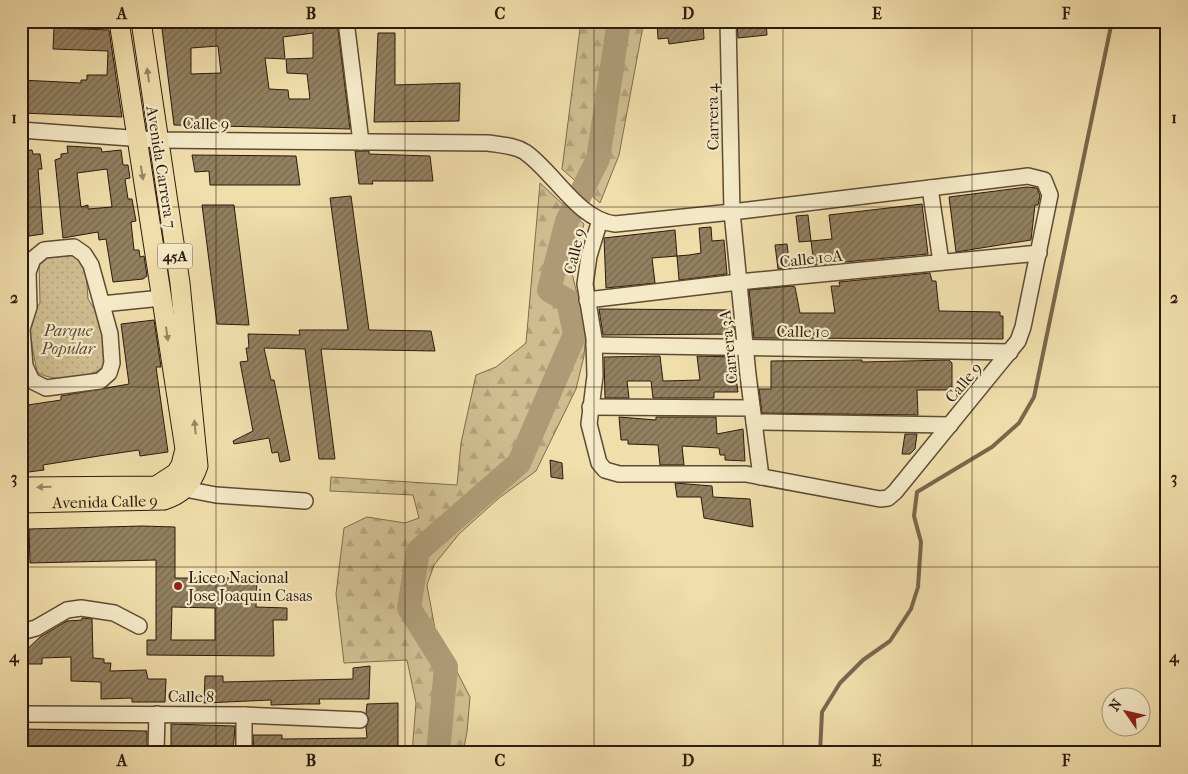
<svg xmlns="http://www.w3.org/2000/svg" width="1188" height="774" viewBox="0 0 1188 774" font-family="'IM FELL French Canon',serif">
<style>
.forest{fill:url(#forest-firs);stroke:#7e6c4f}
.park{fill:url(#park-dots);stroke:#7e6c4f}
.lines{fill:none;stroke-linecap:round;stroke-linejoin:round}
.stream{stroke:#7a674c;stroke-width:4}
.river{stroke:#ae9b76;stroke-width:24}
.building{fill:url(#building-hatch);stroke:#2d1a0e;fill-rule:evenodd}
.minor-casing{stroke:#5e4b35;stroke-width:18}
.major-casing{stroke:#2d1a0e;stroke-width:21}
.minor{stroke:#f5eac8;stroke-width:15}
.major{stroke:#f0deab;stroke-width:19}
.oneway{fill:#988664}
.grid{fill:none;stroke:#2d1a0e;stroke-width:1;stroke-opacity:0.55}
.poi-dot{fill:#8f2418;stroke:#f5eac8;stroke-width:2}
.labels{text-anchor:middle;stroke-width:4.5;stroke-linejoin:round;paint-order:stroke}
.shield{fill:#f5eac8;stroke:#695846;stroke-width:1}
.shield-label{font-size:15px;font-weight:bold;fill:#2d1a0e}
.street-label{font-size:16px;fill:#2d1a0e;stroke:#f5eac8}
.park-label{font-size:16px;font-style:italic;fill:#5e4b35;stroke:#f5eac8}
.poi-label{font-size:16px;fill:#2d1a0e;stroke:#f5eac8;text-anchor:start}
.neatline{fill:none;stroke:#2d1a0e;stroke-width:2}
.grid-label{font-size:16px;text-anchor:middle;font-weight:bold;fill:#2d1a0e}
</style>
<defs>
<pattern id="forest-firs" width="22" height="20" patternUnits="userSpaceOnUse" patternTransform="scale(1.25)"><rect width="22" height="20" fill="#cfbd90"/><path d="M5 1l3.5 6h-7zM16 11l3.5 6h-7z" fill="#b2a27b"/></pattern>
<pattern id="park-dots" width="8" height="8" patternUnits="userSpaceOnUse" patternTransform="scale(1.25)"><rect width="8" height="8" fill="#cfbd90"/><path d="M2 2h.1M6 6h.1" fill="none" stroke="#b2a27b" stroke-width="1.8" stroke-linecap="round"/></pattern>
<pattern id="building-hatch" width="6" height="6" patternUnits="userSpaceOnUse" patternTransform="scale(1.25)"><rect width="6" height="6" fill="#928060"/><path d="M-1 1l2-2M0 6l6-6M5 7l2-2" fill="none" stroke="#78684e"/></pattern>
</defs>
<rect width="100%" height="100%" fill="#f0deab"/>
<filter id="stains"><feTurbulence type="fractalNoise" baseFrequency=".004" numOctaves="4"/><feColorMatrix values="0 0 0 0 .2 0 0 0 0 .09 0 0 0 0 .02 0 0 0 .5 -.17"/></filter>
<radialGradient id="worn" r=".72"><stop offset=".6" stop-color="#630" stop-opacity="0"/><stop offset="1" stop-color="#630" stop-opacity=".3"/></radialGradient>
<g class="forest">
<polygon points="581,21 644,21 619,155 600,203 562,169"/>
<polygon points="540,183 584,224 571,269 586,332 584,356 576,389 536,471 499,498 459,534 434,565 427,585 435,629 470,697 467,732 463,753 412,753 416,703 407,660 344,663 336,594 344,528 367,517 405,523 419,518 413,495 330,491 331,477 457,485 461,443 476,375 496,367 526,343"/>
</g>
<path class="park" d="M76 250 85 257 88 299 97 313 104 334 105 365C91 380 53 383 37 372L29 329 32 316 40 303 39 262 45 252Z"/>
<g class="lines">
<polyline class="stream" points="820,753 822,712 840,683 863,660 890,641 911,609 918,587 921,542 914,516 917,492 992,447 1019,423 1034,397 1112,21"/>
<polyline class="river" points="438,753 446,667 409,608 418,551 519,463 575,334 568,301 549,290 567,221 598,159 619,21"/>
</g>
<g class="building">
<path d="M161 21H337L350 129 174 125ZM313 33V58L286 59 287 73 307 74 310 99H289L288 90 269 89 265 58 285 59 283 37ZM218 46 221 73 191 74V48Z"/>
<polygon points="657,21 703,21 704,39 669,44 668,38 658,39"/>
<polygon points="737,21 766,21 767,35 738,38"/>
<polygon points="54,28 109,30 122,117 21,113 21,80 81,83 81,80 87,80 87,75 107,75 108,51 53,49"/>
<polygon points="378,33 395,33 395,85 460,83 459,121 374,122"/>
<path d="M67 146 101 148 102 152 121 150 123 165H128L130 178 125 179 128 199H132L136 221 131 222 134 250H139L140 257 144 256 147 276 143 279 113 282 106 239 99 240 98 232 63 238 55 160 61 158V154L68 153ZM107 169 112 207 88 209V205L81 207 77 173Z"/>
<polygon points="32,150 33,154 40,154 42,169 38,169 43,234 29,236 28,231 21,232 21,151"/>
<polygon points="355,151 369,151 369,154 430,156 433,181 372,181 373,184 359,184"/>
<polygon points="192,155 296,156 300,185 210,185 209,171 195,172"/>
<polygon points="1027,187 1037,188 1040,196 1038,205 1035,205 1031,240 956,252 949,197"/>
<polygon points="351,196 369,330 431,331 435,351 321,349 335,459 319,459 305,349 264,348 271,380 274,380 290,460 280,462 278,452 272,453 269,438 234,444 233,441 253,431 240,362 248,361 246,348 249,348 248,334 300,335 299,330 348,330 330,198"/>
<polygon points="922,204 928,254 814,265 811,241 832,239 829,215"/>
<polygon points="202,205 234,205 249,325 217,324"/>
<polygon points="808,215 811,241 799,242 796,216"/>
<polygon points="711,227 712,241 724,240 727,274 679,280 677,256 652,258 655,283 606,288 604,238 675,230 677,256 689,255 701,253 699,228"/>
<polygon points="787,244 790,268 778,269 775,245"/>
<polygon points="930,273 932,281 936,281 939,311 1000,312 1000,316 1003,316 1003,339 754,338 749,290 792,286 795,287 800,313 835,313 831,286 840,286 839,282"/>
<polygon points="599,309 732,310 735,334 603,335"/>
<polygon points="154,320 161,367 156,367 168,452 140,456 139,450 105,455 43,465 44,470 21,473 21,406 61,400 61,396 129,384 121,324"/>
<polygon points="660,356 663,381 700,380 697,356 733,357 738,392 714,392 714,398 653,398 651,381 627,381 629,398 605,398 604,357"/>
<polygon points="862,360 862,362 949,360 952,363 952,387 949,387 949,390 917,390 918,415 762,413 759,389 771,389 771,361"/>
<polygon points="619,417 656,420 656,417 716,417 717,434 743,429 745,461 725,460 725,455 720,455 719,448 682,446 684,465 660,465 658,445 628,444 628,440 621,440"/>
<polygon points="905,434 917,434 915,449 910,454 902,454"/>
<polygon points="550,460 562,463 563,479 551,477"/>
<polygon points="675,483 712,486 713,497 750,499 753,527 704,518 701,497 677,497"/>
<path d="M142 526 175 527V578H257L256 607 287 608V620H273L274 656 147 655V640H156V560L30 563 29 529ZM172 607 215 608V640H171Z"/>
<polygon points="82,618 92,619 93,658 104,659 104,663 111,663 110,671 146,670 148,679 166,679 165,702 132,702 132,698 101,699 101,682 71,681 71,657 42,658 42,664 21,664 21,655 40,637 67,621 82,620"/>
<polygon points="370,666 369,699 319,699 320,704 305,704 271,705 271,700 204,703 205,676 223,676 223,682 353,679 353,668"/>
<polygon points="398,703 398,753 254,753 253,735 282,735 282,739 367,738 366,727 369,720 366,714 367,704"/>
<polygon points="171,724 235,726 233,753 171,753"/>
<polygon points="24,729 147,731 147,747 112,746 112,750 63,750 63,753 21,753 21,732 24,732"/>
</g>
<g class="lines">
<g class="minor-casing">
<g id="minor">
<polyline points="346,21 361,142"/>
<polyline points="728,21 732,212 748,375 761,477"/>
<path d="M21 130 157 140 488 143C500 145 514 145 525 152 554 172 578 220 615 224L732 212 1028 176 1044 180 1050 195 1023 327 1018 341 895 492 888 498 880 499 746 474H619L605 470 599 463 589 424 595 376 594 338 585 284 589 256 600 220"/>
<polyline points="930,188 941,262"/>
<polygon points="74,247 84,254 91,265 110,334 112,363 109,373 100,381 46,388 32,381 25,366 22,329 29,307 28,272 33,259 44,250"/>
<polyline points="587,300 739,282 1039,253"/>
<polyline points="102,304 162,298"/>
<polyline points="594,345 1010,352"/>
<polyline points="590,407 752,408"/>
<polyline points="754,422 950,425"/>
<polyline points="185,489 216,495 305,501"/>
<polyline points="21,632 36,628 67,610 81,608 114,613 139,626"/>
<polyline points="21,714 244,715 360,720"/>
<polyline points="244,715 244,753"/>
<polyline points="156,753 157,714"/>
</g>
</g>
<g class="major-casing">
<g id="major">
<polyline points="21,487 156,486 176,473 181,465 185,449 119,21"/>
<path id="s1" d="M21 503 164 500C182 494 192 484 198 466L180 283 141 21"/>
</g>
</g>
<use href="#minor" class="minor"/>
<use href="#major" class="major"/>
</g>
<defs><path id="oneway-solid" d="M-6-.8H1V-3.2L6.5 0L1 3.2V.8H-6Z" transform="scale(1.25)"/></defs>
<g class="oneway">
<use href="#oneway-solid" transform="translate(148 75) rotate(-98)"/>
<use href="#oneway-solid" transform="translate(142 173) rotate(81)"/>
<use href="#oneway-solid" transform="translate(167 334) rotate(82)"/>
<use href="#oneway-solid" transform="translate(195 427) rotate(-96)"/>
<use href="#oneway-solid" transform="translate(44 487) rotate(179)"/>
</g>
<path class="grid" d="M216 21V753M405 21V753M594 21V753M783 21V753M972 21V753M21 207H1167M21 387H1167M21 567H1167"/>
<circle class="poi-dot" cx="178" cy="586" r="5"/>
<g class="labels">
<rect class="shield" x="157.5" y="243.5" width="35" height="25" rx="4"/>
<g class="shield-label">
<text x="175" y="261">45A</text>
</g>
<g class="street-label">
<text transform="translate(712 117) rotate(-91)" y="6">Carrera 4</text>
<text transform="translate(206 123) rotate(1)" y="6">Calle 9</text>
<text transform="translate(162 167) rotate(81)" y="6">Avenida Carrera 7</text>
<text transform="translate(574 251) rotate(-77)" y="6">Calle 9</text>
<text transform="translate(811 258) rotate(-6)" y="6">Calle 10A</text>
<text transform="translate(803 331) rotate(1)" y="6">Calle 10</text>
<text transform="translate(728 347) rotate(-96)" y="6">Carrera 3A</text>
<text transform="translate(963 382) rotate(-50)" y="6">Calle 9</text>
<text dy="6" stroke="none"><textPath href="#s1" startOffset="84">Avenida Calle 9</textPath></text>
<text transform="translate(191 696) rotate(1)" y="6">Calle 8</text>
</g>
<g class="park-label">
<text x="68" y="336">Parque<tspan x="68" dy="18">Popular</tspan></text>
</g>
<g class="poi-label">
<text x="188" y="583">Liceo Nacional<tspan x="188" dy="18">Jose Joaquin Casas</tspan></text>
</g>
</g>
<rect width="1188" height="774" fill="none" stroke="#f0deab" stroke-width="55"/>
<g transform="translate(1126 712) rotate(304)"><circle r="24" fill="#f5eac8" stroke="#a5977e"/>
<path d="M0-4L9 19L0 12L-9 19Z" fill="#8f2418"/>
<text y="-8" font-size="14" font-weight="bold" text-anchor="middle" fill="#2d1a0e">N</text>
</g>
<rect x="28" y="28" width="1132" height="718" class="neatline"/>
<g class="grid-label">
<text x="122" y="19">A</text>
<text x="311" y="19">B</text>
<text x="500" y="19">C</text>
<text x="688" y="19">D</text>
<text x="877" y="19">E</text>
<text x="1066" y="19">F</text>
<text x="14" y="123">1</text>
<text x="1174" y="123">1</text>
<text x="14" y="303">2</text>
<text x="1174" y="303">2</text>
<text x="14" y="483">3</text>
<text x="1174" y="483">3</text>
<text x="14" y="662">4</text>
<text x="1174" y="662">4</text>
<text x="122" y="766">A</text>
<text x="311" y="766">B</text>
<text x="500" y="766">C</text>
<text x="688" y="766">D</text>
<text x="877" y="766">E</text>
<text x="1066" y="766">F</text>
</g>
<rect width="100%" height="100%" filter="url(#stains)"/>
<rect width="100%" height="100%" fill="url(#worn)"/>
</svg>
